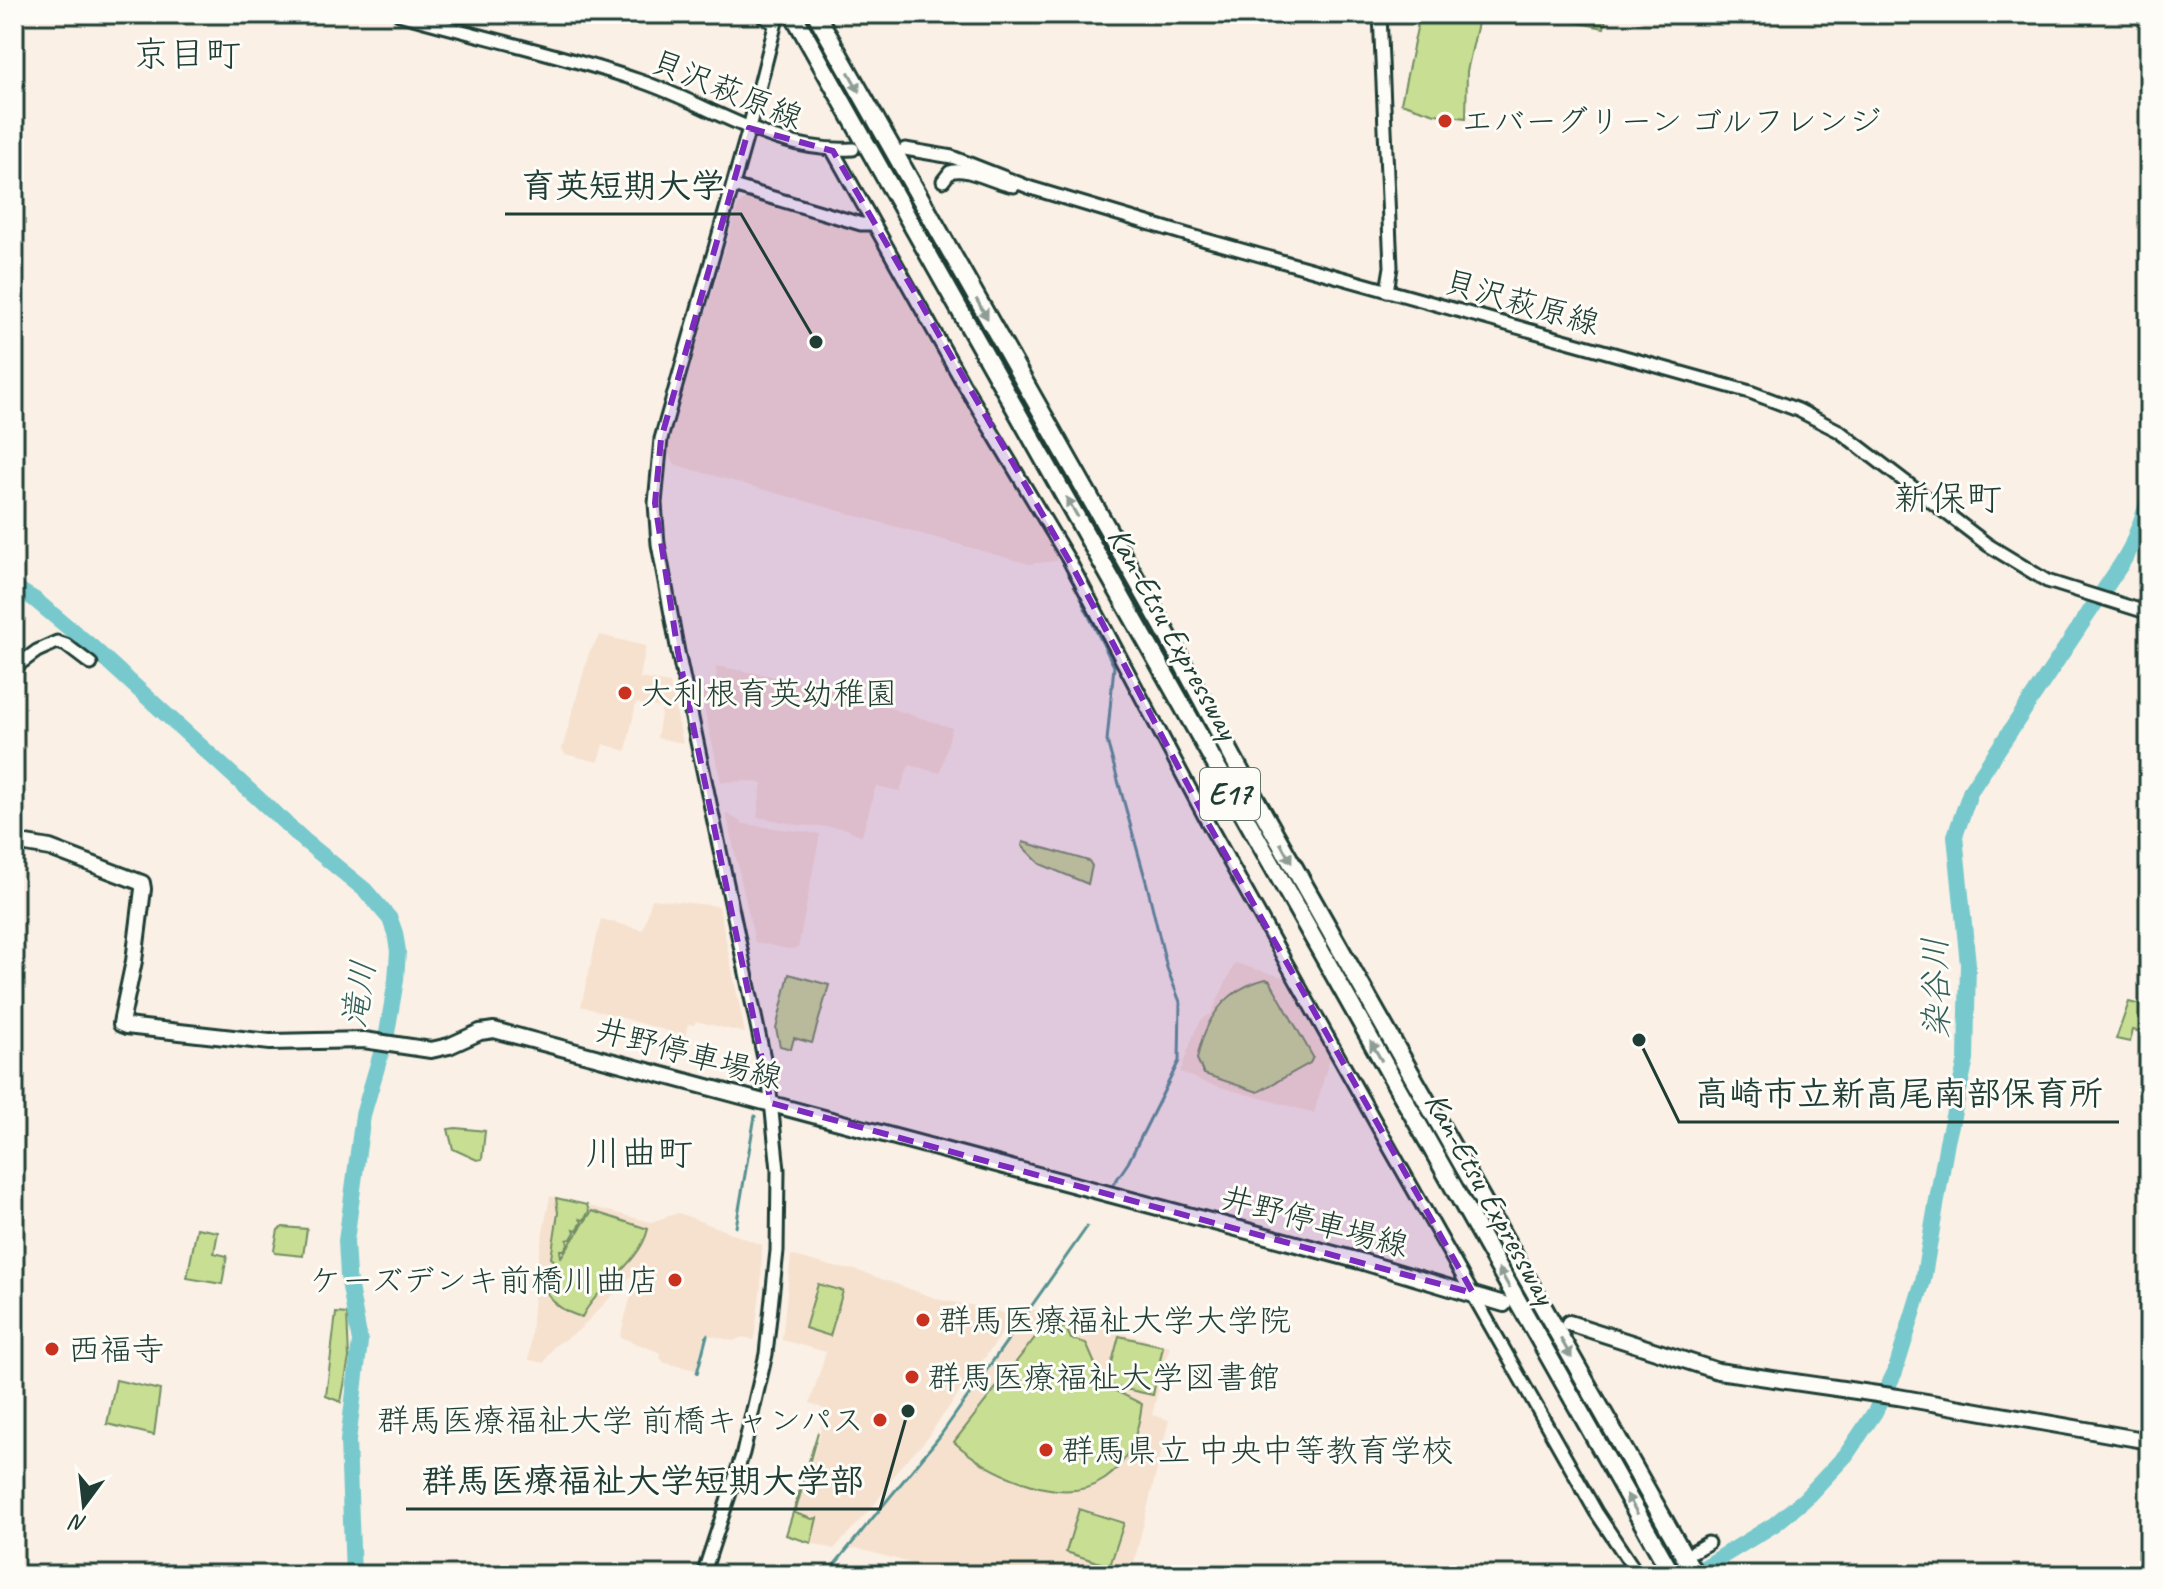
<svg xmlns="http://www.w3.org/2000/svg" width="2163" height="1589" viewBox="0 0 2163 1589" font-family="Caveat,'Klee One',sans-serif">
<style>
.built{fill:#f6e1cf}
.green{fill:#c7de93;stroke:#738e64;stroke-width:2}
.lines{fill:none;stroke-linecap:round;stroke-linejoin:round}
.stream{stroke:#549190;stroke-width:3}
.river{stroke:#77c9cd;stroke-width:16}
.minor-casing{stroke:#1f3d34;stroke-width:17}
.major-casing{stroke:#1f3d34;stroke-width:20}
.highway-casing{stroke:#1f3d34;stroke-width:22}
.minor{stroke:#fdfcf7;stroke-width:11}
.major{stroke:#fdfcf7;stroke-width:14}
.highway{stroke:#fdfcf7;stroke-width:16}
.oneway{fill:#8e9c96}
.marked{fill:#7b2cbf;fill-opacity:0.2;stroke:#7b2cbf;stroke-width:6;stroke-dasharray:16 10;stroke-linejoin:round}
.poi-dot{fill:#c8321e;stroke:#fdfcf7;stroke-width:3}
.labels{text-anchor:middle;stroke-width:6;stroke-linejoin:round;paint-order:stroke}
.shield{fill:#fdfcf7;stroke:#62766e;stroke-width:2}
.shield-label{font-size:30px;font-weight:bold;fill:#1f3d34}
.street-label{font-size:32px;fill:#1f3d34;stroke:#fdfcf7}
.poi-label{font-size:32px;fill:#1f3d34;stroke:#fdfcf7;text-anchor:start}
.water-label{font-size:34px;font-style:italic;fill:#35605a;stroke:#fdfcf7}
.quarter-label{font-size:36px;fill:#1f3d34;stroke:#fdfcf7}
.leader{fill:none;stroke:#1f3d34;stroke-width:3}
.callout-dot{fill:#1f3d34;stroke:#fdfcf7;stroke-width:3}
.callout-label{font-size:34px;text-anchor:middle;font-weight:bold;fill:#1f3d34;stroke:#fdfcf7;stroke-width:6;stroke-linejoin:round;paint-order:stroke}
</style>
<rect width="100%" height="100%" fill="#faf0e5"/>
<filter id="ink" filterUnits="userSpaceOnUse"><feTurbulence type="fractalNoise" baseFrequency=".0125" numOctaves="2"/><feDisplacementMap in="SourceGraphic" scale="16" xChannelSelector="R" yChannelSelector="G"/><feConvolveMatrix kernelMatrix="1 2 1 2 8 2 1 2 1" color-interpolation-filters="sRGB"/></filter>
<g filter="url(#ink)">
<g class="built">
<polygon points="748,197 869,231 1057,553 1057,561 1029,564 676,465 666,452 738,205"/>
<polygon points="600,635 646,646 640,678 670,683 683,743 657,738 662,708 636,703 626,751 603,744 598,762 565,754 562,749 589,653"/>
<polygon points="716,666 815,684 952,728 940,773 909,765 900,791 876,786 862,836 844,828 800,825 757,817 762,783 749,781 721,782 699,686 717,690"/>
<polygon points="726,813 744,824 820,834 798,948 788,949 755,942"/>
<polygon points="652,899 719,906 745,1033 696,1021 694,1025 688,1024 685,1036 581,1006 601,919 643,930"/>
<polygon points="1235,963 1289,979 1331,1054 1314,1113 1206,1083 1180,1072 1195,1031 1202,1019 1211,1014"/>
<polygon points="550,1196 651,1222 678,1213 684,1215 762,1245 761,1285 754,1340 743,1337 733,1341 705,1334 696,1370 665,1363 660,1358 661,1353 620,1337 638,1269 578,1331 554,1346 544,1363 529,1360 536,1269"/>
<polygon points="791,1255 838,1268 856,1270 941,1300 987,1308 1011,1315 1012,1320 923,1443 899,1468 875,1504 834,1549 811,1543 813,1520 795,1514 820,1434 824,1409 810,1403 826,1352 782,1340"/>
<polygon points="1032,1309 1170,1346 1152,1415 1169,1420 1131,1575 953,1575 856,1548 849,1549 943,1435 999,1351"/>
</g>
<g class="green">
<polygon points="1420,14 1480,14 1467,71 1466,118 1435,114 1401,103"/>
<polygon points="1555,14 1607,14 1604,28 1555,18"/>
<polygon points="1023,842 1089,861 1092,866 1088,884 1040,864 1022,846"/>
<polygon points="789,974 829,985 812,1043 794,1038 791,1049 780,1046 776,1029"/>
<path d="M1266 979 1270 981 1313 1057 1310 1063 1258 1092 1204 1074 1197 1059C1205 1018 1225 989 1266 979Z"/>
<polygon points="2129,1002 2149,1007 2149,1034 2133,1030 2130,1042 2116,1039"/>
<polygon points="456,1128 485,1131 482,1159 477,1160 453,1149 448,1129"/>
<path d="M556 1198 587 1205 589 1211 584 1220 580 1219 582 1222 577 1230 574 1229 575 1232 571 1239 567 1240 568 1244 564 1250H560L561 1257 592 1211 648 1229C640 1264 598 1285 582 1317 561 1311 553 1304 542 1285L557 1263 551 1258 558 1213Z"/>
<polygon points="283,1227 307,1229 303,1256 275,1253 274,1250 278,1230"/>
<polygon points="197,1228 218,1232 214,1253 227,1256 222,1284 187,1278"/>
<polygon points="818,1284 843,1291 830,1336 805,1328"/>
<polygon points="336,1313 347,1314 349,1358 341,1402 326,1396"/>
<path d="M1044 1326 1066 1328 1071 1339 1086 1343 1104 1385 1142 1404C1133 1475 1092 1507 1023 1482 996 1473 975 1461 954 1442Z"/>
<polygon points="1119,1336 1163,1346 1153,1395 1106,1385"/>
<polygon points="116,1380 160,1390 154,1435 107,1424"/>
<polygon points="818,1432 795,1513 812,1519 817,1518 811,1543 786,1535"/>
<polygon points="1079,1509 1124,1523 1110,1566 1066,1552"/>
</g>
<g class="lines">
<g class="stream">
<polyline points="1083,604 1114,666 1107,741 1147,885 1167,968 1180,1002 1179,1061 1128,1163 1111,1188"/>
<polyline points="736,1227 755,1116"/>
<polyline points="697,1373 707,1335"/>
<polyline points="826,1575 940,1436 1087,1227"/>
</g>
<g class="river">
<polyline points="14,587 34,599 92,647 305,841 365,890 390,919 395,933 398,951 396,980 387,1033 363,1115 346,1241 348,1276 360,1342 348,1441 353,1575"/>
<polyline points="1692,1575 1775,1524 1804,1500 1846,1455 1875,1412 1895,1372 1923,1281 1947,1142 1966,1060 1968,964 1955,836 1971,790 2122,563 2131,547 2149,500"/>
</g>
<g class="minor-casing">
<g id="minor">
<path d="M399 14C479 37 561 54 640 81 712 105 775 154 853 149"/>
<polyline points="760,14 775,24"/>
<polyline points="1380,14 1391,267 1387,291"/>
<polyline points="905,149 952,157 1031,188 1188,235 1750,392 1798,410 1839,431 1988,545 2047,581 2149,613"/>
<polyline points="833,151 963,383 1070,562 1209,825 1387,1143 1596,1512 1638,1575"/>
<path d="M943 181 950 172C969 166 994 184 1014 186"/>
<polyline points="733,186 861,224 873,224"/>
<polyline points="14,668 37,651 57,642 66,645 91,664"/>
<polyline points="1694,1551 1708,1543"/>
<polyline points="703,1575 743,1453 766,1354 777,1251 778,1170 769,1082 678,652 658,544 655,503 661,439 749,128 778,14"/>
<polyline points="1654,1575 1658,1573"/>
</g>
</g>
<g class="major-casing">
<g id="major">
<polyline points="14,842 50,848 142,883 143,889 134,961 122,1018 121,1024 126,1026 270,1042 364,1040 431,1050 449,1046 480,1032 494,1030 1360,1261 1504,1304"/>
<polyline points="1569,1323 1718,1371 1898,1397 2149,1441"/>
</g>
</g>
<g class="highway-casing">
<g id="highway">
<polyline points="793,14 1672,1575"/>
<polyline points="816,14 1162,625 1253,795 1695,1575"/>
</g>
</g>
<use href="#minor" class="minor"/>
<use href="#major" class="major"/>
<use href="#highway" class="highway"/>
</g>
<defs><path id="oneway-solid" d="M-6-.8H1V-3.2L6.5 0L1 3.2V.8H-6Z" transform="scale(2)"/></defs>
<g class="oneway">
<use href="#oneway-solid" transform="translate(854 82) rotate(61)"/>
<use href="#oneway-solid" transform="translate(982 309) rotate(60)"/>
<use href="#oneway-solid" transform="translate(1072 507) rotate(-120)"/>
<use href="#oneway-solid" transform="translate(1286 853) rotate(61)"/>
<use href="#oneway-solid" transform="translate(1376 1051) rotate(-120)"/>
<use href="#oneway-solid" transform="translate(1504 1278) rotate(-119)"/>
<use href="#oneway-solid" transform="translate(1566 1348) rotate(60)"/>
<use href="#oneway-solid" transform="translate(1632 1504) rotate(-119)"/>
</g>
</g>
<path class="marked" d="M749 128 833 151 1070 562 1209 825 1473 1293 771 1103 678 652 655 503 661 439Z"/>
<g class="poi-dot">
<circle cx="1445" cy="121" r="8"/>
<circle cx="625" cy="693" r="8"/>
<circle cx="675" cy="1280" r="8"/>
<circle cx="923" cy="1320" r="8"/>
<circle cx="52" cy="1349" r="8"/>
<circle cx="912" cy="1377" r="8"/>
<circle cx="880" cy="1420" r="8"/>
<circle cx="1046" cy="1450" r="8"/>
</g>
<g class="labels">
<rect class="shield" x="1200" y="768" width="60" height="52" rx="6"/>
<g class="shield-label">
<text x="1230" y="804">E17</text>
</g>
<g class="street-label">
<text transform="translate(727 89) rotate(22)" y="11">貝沢萩原線</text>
<text transform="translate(1522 302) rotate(16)" y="11">貝沢萩原線</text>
<text transform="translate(1174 633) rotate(61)" y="11">Kan-Etsu Expressway</text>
<text transform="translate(689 1053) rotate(15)" y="11">井野停車場線</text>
<text transform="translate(1491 1198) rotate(61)" y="11">Kan-Etsu Expressway</text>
<text transform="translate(1315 1221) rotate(15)" y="11">井野停車場線</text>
</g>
<g class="poi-label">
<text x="1461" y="132">エバーグリーン ゴルフレンジ</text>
<text x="641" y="704">大利根育英幼稚園</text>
<text x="659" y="1291" text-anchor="end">ケーズデンキ前橋川曲店</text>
<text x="939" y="1331">群馬医療福祉大学大学院</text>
<text x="68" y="1360">西福寺</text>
<text x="928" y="1388">群馬医療福祉大学図書館</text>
<text x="864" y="1431" text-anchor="end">群馬医療福祉大学 前橋キャンパス</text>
<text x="1062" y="1461">群馬県立 中央中等教育学校</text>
</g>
<g class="water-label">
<text transform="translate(1935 988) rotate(-91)" y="12">染谷川</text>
<text transform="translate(358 994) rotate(-81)" y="12">滝川</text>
</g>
<g class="quarter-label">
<text x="187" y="66">京目町</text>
<text x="1948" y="510">新保町</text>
<text x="639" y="1165">川曲町</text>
</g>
</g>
<path class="leader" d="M816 342L741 214H505M1639 1040L1679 1122H2119M908 1411L880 1509H406"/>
<g class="callout-dot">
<circle cx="816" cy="342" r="8"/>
<circle cx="1639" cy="1040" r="8"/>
<circle cx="908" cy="1411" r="8"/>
</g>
<g class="callout-label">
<text x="623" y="197">育英短期大学</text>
<text x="1899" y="1105">高崎市立新高尾南部保育所</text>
<text x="643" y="1492">群馬医療福祉大学短期大学部</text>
</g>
<rect width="2163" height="1589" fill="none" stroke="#fdfcf7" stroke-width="48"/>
<rect x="24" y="24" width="2115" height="1541" fill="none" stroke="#1f3d34" stroke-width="3" filter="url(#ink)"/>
<g transform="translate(84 1505) rotate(195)" stroke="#fdfcf7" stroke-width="6" paint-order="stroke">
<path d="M0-6L14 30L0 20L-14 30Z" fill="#1f3d34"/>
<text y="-12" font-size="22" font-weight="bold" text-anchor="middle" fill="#1f3d34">N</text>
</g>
</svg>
